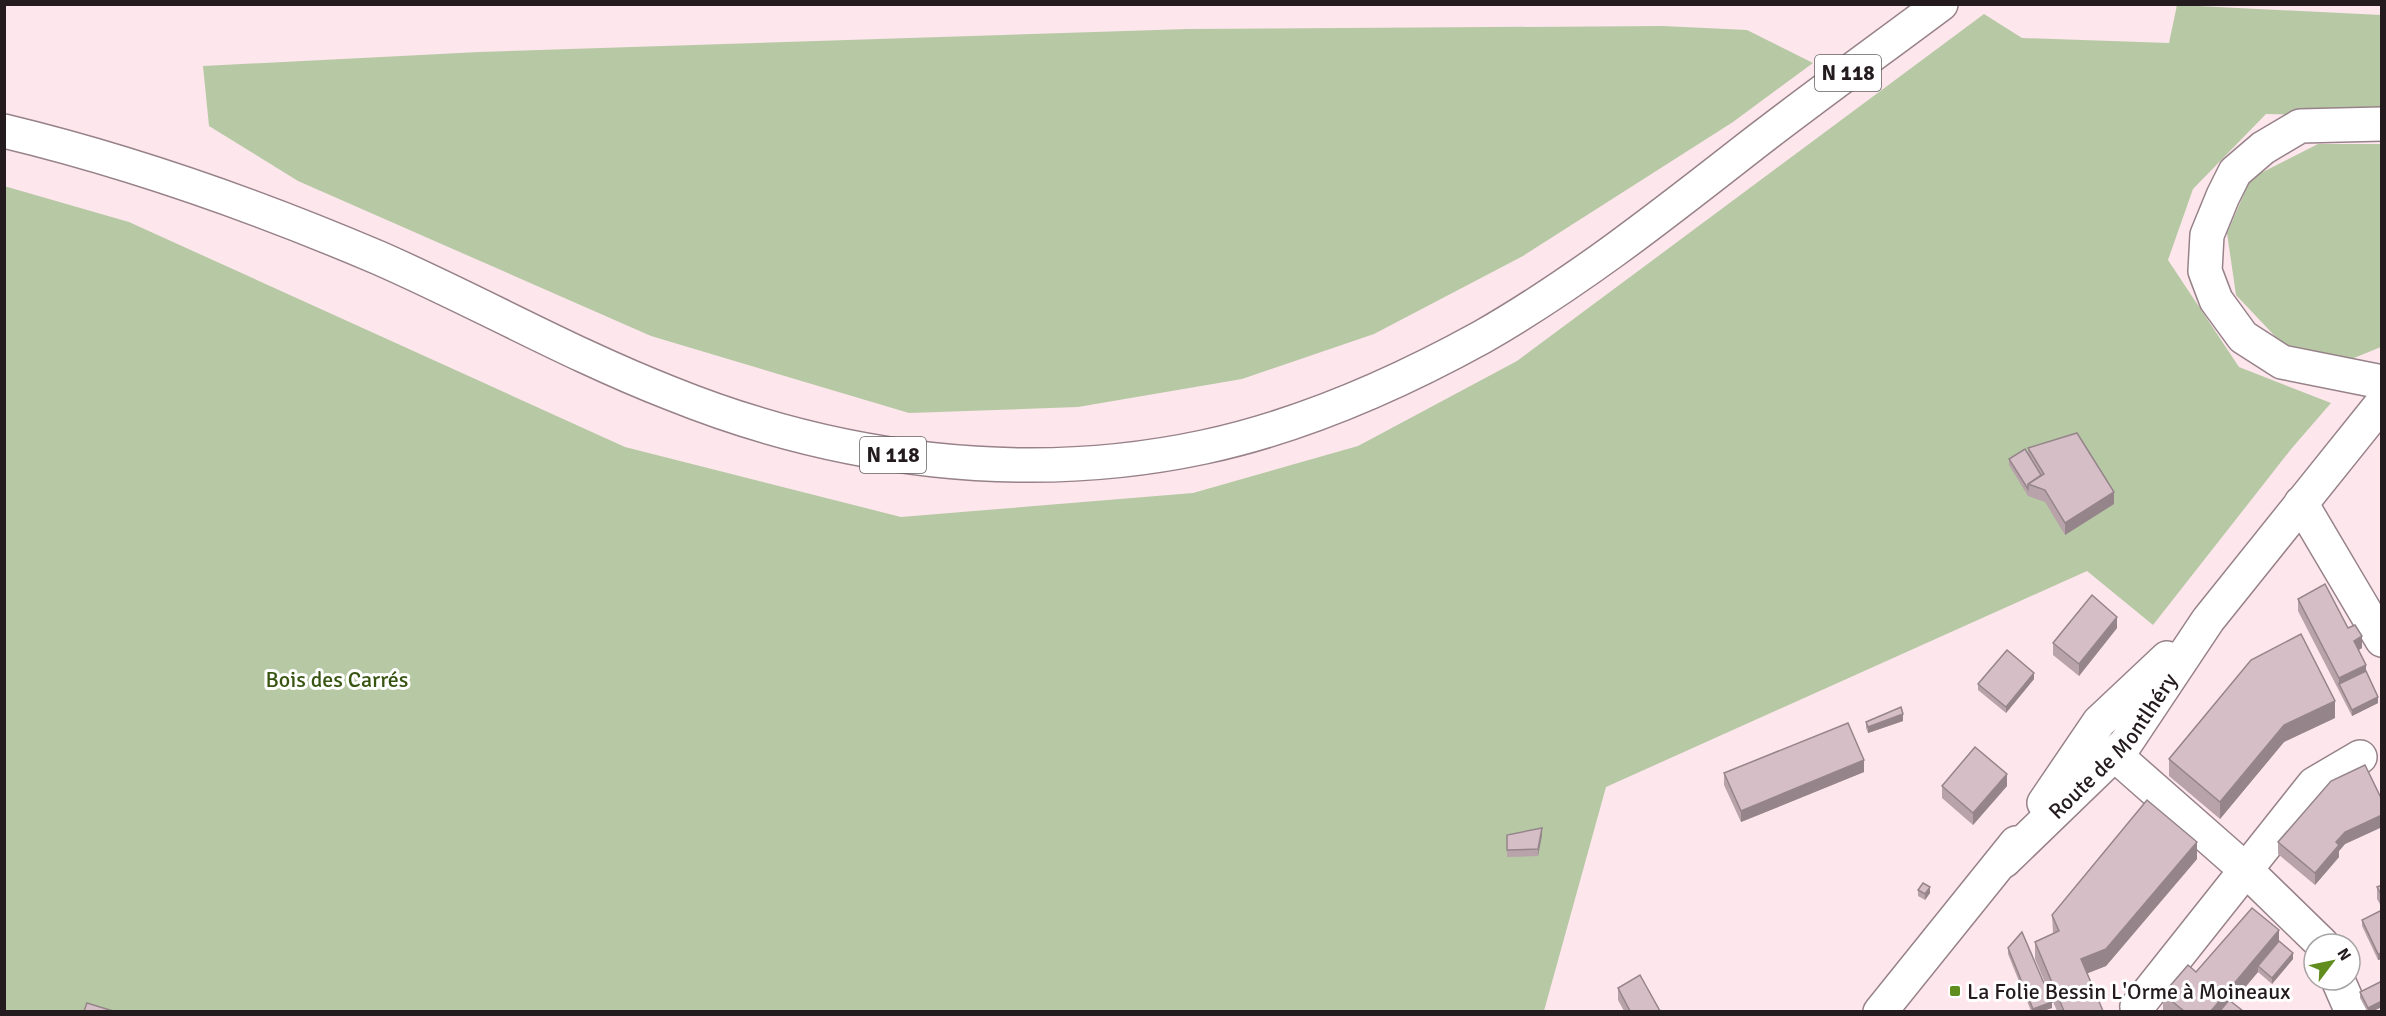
<svg xmlns="http://www.w3.org/2000/svg" width="2386" height="1016" viewBox="0 0 2386 1016" font-family="Signika,sans-serif">
<style>
.green{fill:#b6c9a4}
.lines{fill:none;stroke-linecap:round;stroke-linejoin:round}
.minor-casing{stroke:#978289;stroke-width:36}
.major-casing{stroke:#978289;stroke-width:36}
.highway-casing{stroke:#978289;stroke-width:36}
.minor{stroke:#fff;stroke-width:33}
.major{stroke:#fff;stroke-width:33}
.highway{stroke:#fff;stroke-width:33}
.wall{fill:#b7a3a9}
.shaded-wall{fill:#95858a}
.building{fill:#d5bec5;stroke:#95858a;stroke-width:1.5}
.poi-dot{fill:#608d1e;stroke:#fff;stroke-width:2}
.labels{text-anchor:middle;stroke-width:6;stroke-linejoin:round;paint-order:stroke}
.shield{fill:#fff;stroke:#655f62;stroke-width:1.5}
.shield-label{font-size:21px;font-weight:bold;fill:#231b1e}
.park-label{font-size:22px;fill:#385411;stroke:#fff}
.street-label{font-size:22px;fill:#231b1e;stroke:#fff}
.poi-label{font-size:22px;fill:#231b1e;stroke:#fff;text-anchor:start}
</style>
<rect width="100%" height="100%" fill="#fee6ed"/>
<g class="green">
<polygon points="2177,5 2381,15 2381,116 2266,114 2193,189 2168,260 2239,367 2331,403 2292,448 2153,625 2087,571 1606,787 1544,1011 5,1011 4,186 129,222 625,447 901,517 1193,493 1358,446 1517,361 1984,14 2022,38 2169,43"/>
<polygon points="1663,26 1747,30 1813,63 1733,122 1523,256 1374,334 1242,379 1078,407 909,413 651,336 298,181 209,126 203,66 479,52 1188,29"/>
<polygon points="2318,144 2381,144 2381,347 2349,360 2288,350 2236,295 2227,233 2251,178"/>
</g>
<g class="lines">
<g class="minor-casing">
<g id="minor">
<polyline points="2382,124 2300,126 2263,148 2235,172 2223,196 2207,235 2205,271 2216,300 2243,337 2282,362 2382,382"/>
<polyline points="2301,503 2382,640"/>
<polyline points="2114,754 2247,871 2322,944"/>
<polyline points="2338,980 2352,1012"/>
<polyline points="2139,1012 2137,1007 2314,784 2360,757"/>
</g>
</g>
<g class="major-casing">
<g id="major">
<polyline points="2044,803 2099,722 2167,658"/>
<path id="s1" d="M2004 861 2126 743 2208 620 2382 403"/>
<polyline points="1880,1012 2016,843"/>
</g>
</g>
<g class="highway-casing">
<path id="highway" d="M4 131C133 162 257 206 379 258 477 301 570 354 670 393 838 461 1026 485 1204 447 1302 426 1395 385 1482 337 1578 282 1665 213 1752 145 1814 97 1878 51 1941 4"/>
</g>
<use href="#minor" class="minor"/>
<use href="#major" class="major"/>
<use href="#highway" class="highway"/>
</g>
<g class="wall">
<polygon points="2028,448 2114,504 2065,535 2045,502 2028,496 2009,465 2009,459 2028,454"/>
<polygon points="2298,599 2348,628 2362,648 2358,650 2378,703 2352,716 2298,611"/>
<polygon points="2117,628 2079,676 2053,655 2053,643"/>
<polygon points="2034,679 2006,713 1978,690 1978,684"/>
<polygon points="2335,718 2284,742 2220,819 2169,776 2169,759"/>
<polygon points="1903,721 1868,733 1866,728 1866,722"/>
<polygon points="1864,772 1741,822 1724,785 1724,773"/>
<polygon points="1942,786 2007,786 1973,825 1942,798"/>
<polygon points="2382,800 2382,827 2345,844 2339,851 2339,857 2315,885 2278,854 2278,842"/>
<polygon points="1507,835 1542,835 1538,856 1507,857"/>
<polygon points="2197,859 2106,966 2087,973 2103,1011 2057,1011 2035,959 2035,942 2053,933 2052,915"/>
<polygon points="2382,885 2382,908 2377,899 2377,887"/>
<polygon points="1918,890 1930,893 1925,900 1918,896"/>
<polygon points="2382,910 2382,959 2378,960 2362,926 2362,920"/>
<polygon points="2279,941 2293,959 2272,984 2258,972 2232,1003 2243,1011 2163,1011 2163,994 2196,972"/>
<polygon points="2008,948 2052,1008 2043,1011 2031,1011 2008,954"/>
<polygon points="2382,981 2382,1007 2373,1011 2367,1011 2360,998 2360,992"/>
<polygon points="1618,988 1660,1011 1624,1011 1618,1000"/>
</g>
<g class="shaded-wall">
<polygon points="2114,492 2114,504 2065,535 2065,523"/>
<polygon points="2117,617 2117,628 2079,676 2079,664"/>
<polygon points="2362,636 2362,648 2354,653 2354,641"/>
<polygon points="2366,665 2366,677 2339,684 2339,678"/>
<polygon points="2034,673 2034,679 2006,713 2006,707"/>
<polygon points="2378,697 2378,703 2352,716 2352,710"/>
<polygon points="2335,701 2335,718 2284,742 2220,819 2220,802 2284,725"/>
<polygon points="1903,714 1903,721 1868,733 1868,727"/>
<polygon points="1864,760 1864,772 1741,822 1741,811"/>
<polygon points="2007,774 2007,786 1973,825 1973,813"/>
<polygon points="2382,815 2382,827 2345,844 2339,851 2339,857 2315,885 2315,873 2336,842 2345,832"/>
<polygon points="1542,828 1542,835 1538,856 1538,849"/>
<polygon points="2197,842 2197,859 2106,966 2081,976 2081,959"/>
<polygon points="1930,887 1930,893 1925,900 1925,894"/>
<polygon points="2279,930 2279,947 2258,966 2258,972 2225,1011 2211,1011"/>
<polygon points="2293,953 2293,959 2272,984 2272,978"/>
<polygon points="2382,953 2382,959 2378,960 2378,954"/>
<polygon points="2382,1001 2382,1007 2373,1011 2368,1011 2368,1008"/>
<polygon points="2052,1002 2052,1008 2043,1011 2033,1011 2033,1009"/>
</g>
<g class="building">
<polygon points="2077,433 2114,492 2065,523 2045,490 2028,484 2044,474 2028,448"/>
<polygon points="2025,449 2041,475 2028,484 2028,489 2009,459"/>
<polygon points="2325,584 2348,628 2355,625 2362,636 2354,641 2366,665 2339,678 2298,599"/>
<polygon points="2092,595 2117,617 2079,664 2053,643"/>
<polygon points="2301,634 2335,701 2284,725 2220,802 2169,759 2251,660"/>
<polygon points="2007,650 2034,673 2006,707 1978,684"/>
<polygon points="2366,671 2378,697 2352,710 2339,684"/>
<polygon points="1901,707 1903,714 1868,727 1866,722"/>
<polygon points="1848,723 1864,760 1741,811 1724,773"/>
<polygon points="1975,747 2007,774 1973,813 1942,786"/>
<polygon points="2365,765 2382,800 2382,815 2345,832 2336,842 2339,845 2315,873 2278,842 2331,781"/>
<polygon points="2147,800 2197,842 2106,949 2081,959 2103,1011 2064,1011 2035,942 2059,931 2052,915"/>
<polygon points="1542,828 1538,849 1507,850 1507,835"/>
<polygon points="1923,883 1930,887 1925,894 1918,890"/>
<polygon points="2382,885 2382,896 2377,887"/>
<polygon points="2252,908 2279,930 2211,1011 2184,1011 2163,994 2188,965 2196,972"/>
<polygon points="2382,910 2382,953 2378,954 2362,920"/>
<polygon points="2022,932 2052,1002 2033,1009 2008,948"/>
<polygon points="2279,941 2293,953 2272,978 2258,966"/>
<polygon points="1640,975 1660,1011 1630,1011 1618,988"/>
<polygon points="2382,981 2382,1001 2368,1008 2360,992"/>
<polygon points="2229,1000 2243,1011 2220,1011"/>
<polygon points="87,1003 113,1011 84,1011"/>
</g>
<rect class="poi-dot" x="1949" y="985" width="12" height="12" rx="3"/>
<g class="labels">
<g class="shield">
<rect x="1815" y="55" width="66" height="36" rx="4.5"/>
<rect x="860" y="437" width="66" height="36" rx="4.5"/>
</g>
<g class="shield-label">
<text x="1848" y="80">N 118</text>
<text x="893" y="462">N 118</text>
</g>
<g class="park-label">
<text x="337" y="687">Bois des Carrés</text>
</g>
<g class="street-label">
<text dy="8" stroke="none"><textPath href="#s1" startOffset="159">Route de Montlhéry</textPath></text>
</g>
<g class="poi-label">
<text x="1967" y="999">La Folie Bessin L'Orme à Moineaux</text>
</g>
</g>
<rect width="2386" height="1016" fill="none" stroke="#231b1e" stroke-width="12"/>
<g transform="translate(2332 962) rotate(58)"><circle r="28" fill="#ffffff" stroke="#a7a4a5" stroke-width="1.5"/>
<path d="M0-4.5L10 22L0 15L-10 22Z" fill="#608d1e"/>
<text y="-9" font-size="16" font-weight="bold" text-anchor="middle" fill="#231b1e">N</text>
</g>
</svg>
